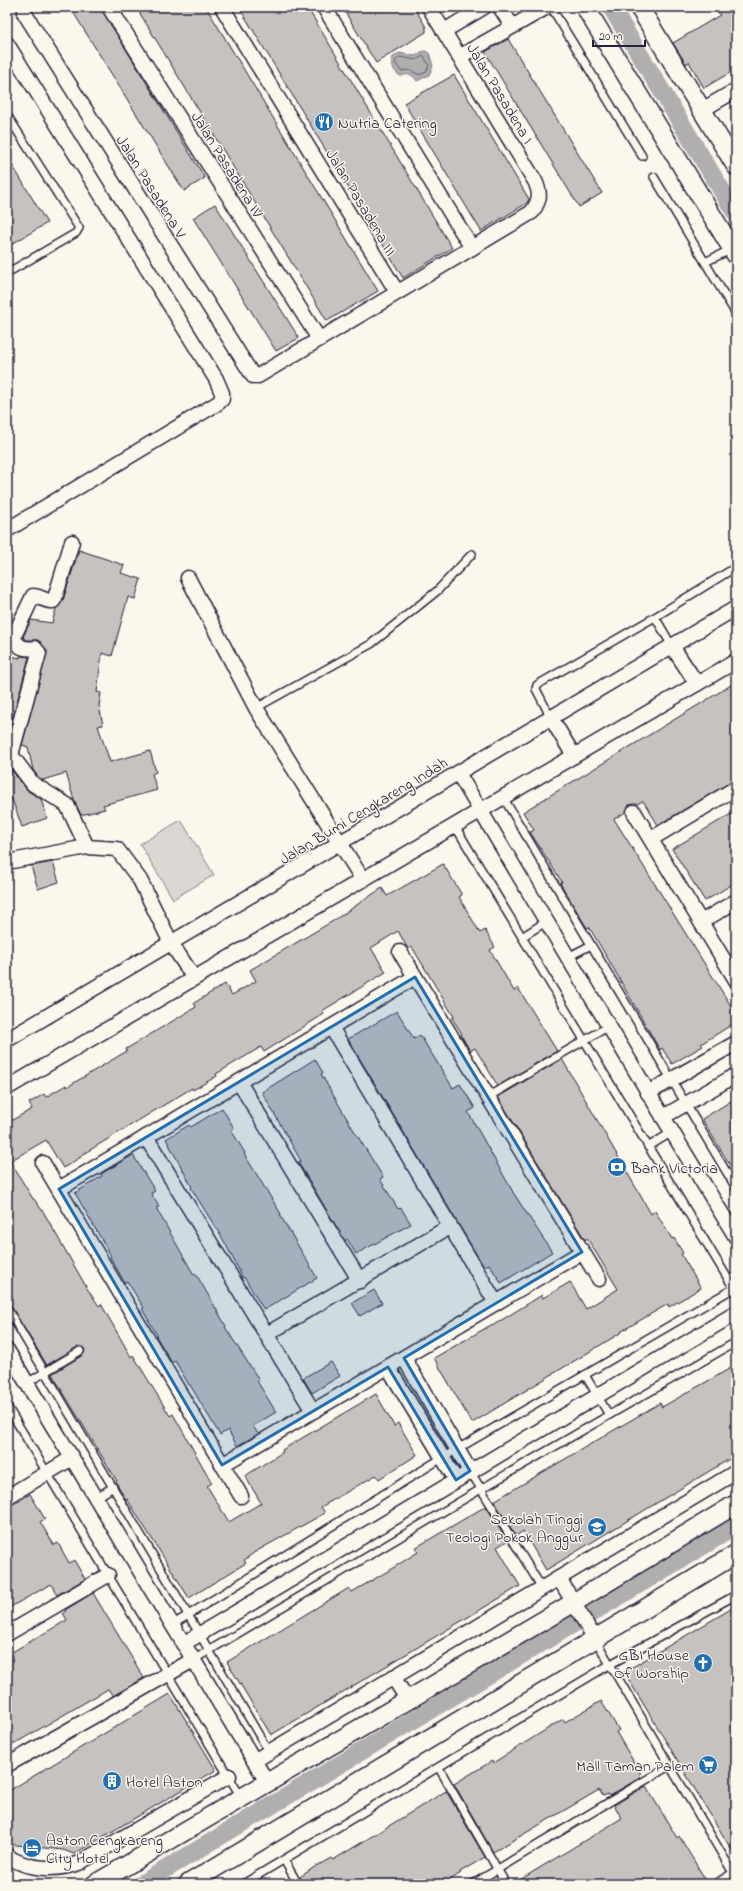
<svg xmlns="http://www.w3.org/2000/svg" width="743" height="1891" viewBox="0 0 743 1891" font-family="'Indie Flower',sans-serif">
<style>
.green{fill:#dbd8d3;stroke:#7e7d87}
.water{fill:#b1aeb0;stroke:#787681}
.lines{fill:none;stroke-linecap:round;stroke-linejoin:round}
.shore{stroke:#5b5a6a;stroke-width:1}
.canal{stroke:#b1aeb0;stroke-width:18}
.building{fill:#c6c2c0;stroke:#22223b}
.service-casing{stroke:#22223b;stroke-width:10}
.minor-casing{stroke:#22223b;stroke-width:17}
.tertiary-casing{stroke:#22223b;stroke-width:21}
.service{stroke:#fbf7ec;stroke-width:7}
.minor{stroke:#fbf7ec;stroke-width:14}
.tertiary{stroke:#fbf7ec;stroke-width:18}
.marked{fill:#1f6fb2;fill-opacity:0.2;stroke:#1f6fb2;stroke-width:3;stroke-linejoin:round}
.labels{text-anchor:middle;stroke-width:3;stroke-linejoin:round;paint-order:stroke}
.street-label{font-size:16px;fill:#22223b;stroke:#fbf7ec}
.poi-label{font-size:16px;fill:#22223b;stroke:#fbf7ec;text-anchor:start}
</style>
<rect width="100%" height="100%" fill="#fbf7ec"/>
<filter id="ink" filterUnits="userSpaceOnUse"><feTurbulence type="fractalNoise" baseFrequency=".025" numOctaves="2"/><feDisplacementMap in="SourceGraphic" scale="8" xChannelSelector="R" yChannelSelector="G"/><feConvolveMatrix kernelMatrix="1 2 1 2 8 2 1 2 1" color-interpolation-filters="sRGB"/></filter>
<g filter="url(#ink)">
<polygon class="green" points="181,820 214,875 173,899 140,844"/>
<path class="water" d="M425 51 429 53 433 66 429 75 417 81C412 73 408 74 400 76 394 71 391 67 392 58L399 53 416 56 421 52Z"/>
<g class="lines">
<polygon class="shore" points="424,56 429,66 426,72 420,75 409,70 401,71 395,63 396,60 400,57 416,60"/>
<g class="canal">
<polyline points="611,7 736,214"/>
<polyline points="141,1884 736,1526"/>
</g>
</g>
<g class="building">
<polygon points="70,7 100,7 205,178 184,191"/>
<polygon points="136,7 206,7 378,291 327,321"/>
<polygon points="239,7 307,7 452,248 403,278"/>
<polygon points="342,7 414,7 426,27 426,32 376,63"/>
<polygon points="715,7 736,7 736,69 704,88 689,62 686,64 673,43 720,15"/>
<polygon points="508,39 602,193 579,207 485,52"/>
<polygon points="454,75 529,199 527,203 481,231 404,103"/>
<polygon points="7,156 47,223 7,247"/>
<polygon points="215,204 299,338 276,351 193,218"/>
<polygon points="79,550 124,565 121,573 141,579 135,599 128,597 112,656 102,653 97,692 101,693 99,706 103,725 98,726 110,762 150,751 156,772 152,774 157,790 103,805 105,809 81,815 74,800 66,773 43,780 39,778 33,770 28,747 22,745 47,652 38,640 26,640 23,637 31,620 52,623 56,609 63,600"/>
<polygon points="11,656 20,658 20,656 29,657 13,717 7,716 7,674"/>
<polygon points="736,682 736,779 658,825 643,801 637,804 629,805 626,812 614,819 736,1014 736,1022 701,1044 703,1046 672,1064 662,1048 660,1050 608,959 589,927 587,928 560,883 562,882 530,832 534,830 523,812"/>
<polygon points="7,769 12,771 28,791 41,799 47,818 22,827 12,799 7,797"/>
<polygon points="736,811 736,882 705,901 672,849"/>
<polygon points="53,862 59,882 38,889 31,866"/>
<polygon points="443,864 462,895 459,897 480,933 485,930 495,947 490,950 514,991 518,988 557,1051 498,1086 475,1048 470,1051 461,1035 462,1034 452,1018 454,1017 412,947 408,949 398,931 371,948 386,972 322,1011 324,1014 264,1052 261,1047 216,1074 217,1076 193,1090 192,1088 80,1156 81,1157 63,1168 46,1140 10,1161 33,1199 34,1199 44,1213 88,1290 99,1306 101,1304 131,1357 133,1355 170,1416 173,1414 212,1483 207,1486 229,1522 261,1503 245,1476 283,1452 282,1450 376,1394 394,1426 398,1423 417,1455 379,1479 376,1475 321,1507 325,1513 255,1552 244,1560 246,1563 189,1598 127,1499 126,1500 116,1482 117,1481 52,1374 83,1355 85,1351 84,1348 77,1347 47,1365 7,1300 7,1123 32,1109 29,1103 44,1094 46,1097 66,1085 67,1087 127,1051 126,1049 196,1007 194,1003 225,984 232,995 256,981 250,970 333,921 382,888 387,896"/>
<polygon points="397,1011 414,1039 420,1035 453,1088 460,1084 475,1108 468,1112 514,1194 552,1252 501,1283 489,1264 484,1267 348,1039"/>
<polygon points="315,1059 323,1073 321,1074 350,1124 383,1177 380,1179 398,1209 401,1208 411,1224 356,1254 347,1239 345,1241 298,1162 301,1161 262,1092"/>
<polygon points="562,1059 651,1214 655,1211 672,1239 674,1238 683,1253 681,1254 701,1288 669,1307 668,1304 622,1331 622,1332 472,1423 434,1358 491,1325 492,1326 542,1295 543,1298 570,1282 586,1309 618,1289 587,1238 585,1240 498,1097"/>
<polygon points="736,1098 736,1175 702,1119"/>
<polygon points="222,1108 234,1128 231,1130 245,1153 244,1154 281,1214 280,1215 317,1278 264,1310 244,1277 243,1278 224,1241 191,1188 192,1187 166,1139 189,1125 191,1127"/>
<polygon points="133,1155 155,1191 151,1193 159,1207 156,1208 194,1275 196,1274 226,1326 225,1327 259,1380 257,1381 276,1412 253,1426 258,1434 237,1446 228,1430 220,1435 190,1385 189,1385 175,1361 172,1363 156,1336 157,1335 142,1309 144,1308 127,1281 125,1283 110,1257 111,1256 75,1193 102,1176 101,1174"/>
<polygon points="374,1290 382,1303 360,1316 352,1303"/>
<polygon points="331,1362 340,1376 312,1393 303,1378"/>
<polygon points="736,1365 736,1455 546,1570 523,1531 516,1536 494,1501 660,1403 662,1407"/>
<polygon points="30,1494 45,1519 40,1522 54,1545 58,1543 69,1563 74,1560 85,1579 57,1595 51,1584 7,1609 7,1508"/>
<polygon points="486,1506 507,1541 497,1547 520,1586 271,1735 227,1662 349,1588 352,1592 388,1571 418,1552 415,1548"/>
<polygon points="93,1593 144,1678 113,1696 108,1689 7,1748 7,1655 67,1620 63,1613 66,1611 65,1610"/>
<polygon points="736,1606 736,1857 624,1672"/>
<polygon points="170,1694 216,1770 74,1854 63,1850 7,1844 7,1792"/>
<polygon points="601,1701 619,1730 616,1732 641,1774 639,1775 641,1777 609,1796 608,1794 603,1796 599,1790 493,1852 454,1784 492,1761 493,1763 563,1719 565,1722"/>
<polygon points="646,1786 677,1838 679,1836 705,1879 697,1884 513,1884 622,1818 614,1805"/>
<polygon points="446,1791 485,1857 460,1872 461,1873 443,1884 303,1884 300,1877 313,1868 331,1858 333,1860"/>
</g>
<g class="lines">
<g class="service-casing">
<g id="service">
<polyline points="551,7 642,156"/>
<polyline points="7,115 79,228 76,233 7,273"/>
<polyline points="654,177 736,314"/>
<polyline points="705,262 732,249"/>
<polyline points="655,617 672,646"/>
<polyline points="256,708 371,644 437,591 472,554"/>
<polyline points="551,718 536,689 537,685 655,617 736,567"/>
<polyline points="503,797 736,1188"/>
<polyline points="455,826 736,1292"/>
<polyline points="522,937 547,921"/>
<polyline points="568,957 591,945"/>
<polyline points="488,1097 609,1026"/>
<polyline points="648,1147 672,1132"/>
<polyline points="7,1308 269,1752"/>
<polyline points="585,1375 609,1415"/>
<polyline points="27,1383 80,1351"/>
<polyline points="7,1406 241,1797"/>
<polyline points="470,1471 542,1588"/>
<polyline points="96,1498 113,1487"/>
<polyline points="172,1625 442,1458 736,1287"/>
<polyline points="595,1639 736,1878"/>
<polyline points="193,1660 481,1489 736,1342"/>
<polyline points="439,1768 506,1884"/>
<polyline points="284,1860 298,1884"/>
<polyline points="243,1884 609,1665 736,1595"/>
<polyline points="473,1884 669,1766"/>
<polyline points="715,1884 733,1873"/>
</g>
</g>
<g class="minor-casing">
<g id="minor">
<path d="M25 7V14L253 376H258L532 212C540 200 541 194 535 181L429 7"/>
<polyline points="109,7 319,339"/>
<polyline points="222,7 397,292"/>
<polyline points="324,7 472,248"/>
<polyline points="500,7 512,26"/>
<polyline points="444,31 484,7"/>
<polyline points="7,44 216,379 222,393 222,399 218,403 7,530"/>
<polyline points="459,57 547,7"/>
<polyline points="702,110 736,90"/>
<polyline points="188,578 256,708 363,880"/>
<polyline points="672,646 697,684"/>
<polyline points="551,718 574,756"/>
<polyline points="7,753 11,755 33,784 67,805 87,847"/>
<path d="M11 755 39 653 35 648C25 650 15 647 14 636L33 596C40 596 46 602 53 601L55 598 72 542"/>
<polyline points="458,773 663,1117 736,1237"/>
<polyline points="634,812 736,980"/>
<polyline points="651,839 736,788"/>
<polyline points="7,862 87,847 117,849 140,880 171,943 194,978"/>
<polyline points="701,922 736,901"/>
<polyline points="400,952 599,1279"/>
<polyline points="331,1027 496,1303"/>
<polyline points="7,1040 736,608"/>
<polyline points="239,1082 360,1281"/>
<polyline points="7,1088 736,661"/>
<polyline points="648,1093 736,1043"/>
<polyline points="663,1117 736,1075"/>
<polyline points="146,1137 313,1411"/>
<polyline points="43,1163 241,1496"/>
<polyline points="59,1189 415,977"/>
<polyline points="267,1334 449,1227"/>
<polyline points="7,1350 267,1782"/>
<polyline points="404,1358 470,1471"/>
<polyline points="388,1367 456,1480"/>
<polyline points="222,1465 582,1252"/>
<polyline points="7,1497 72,1458"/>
<polyline points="559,1578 595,1639"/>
<polyline points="7,1634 108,1575"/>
<polyline points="183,1644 736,1313"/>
<polyline points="393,1677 408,1700"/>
<polyline points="254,1761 736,1472"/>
<polyline points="7,1765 193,1660"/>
<path d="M7 1856C28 1870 56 1871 79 1863L229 1776"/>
</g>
</g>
<g class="tertiary-casing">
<g id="tertiary">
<polyline points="585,7 736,255"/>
<polyline points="639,7 736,166"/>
<polyline points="95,1884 573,1603 736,1504"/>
<polyline points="188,1884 736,1554"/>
</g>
</g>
<use href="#service" class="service"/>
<use href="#minor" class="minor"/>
<use href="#tertiary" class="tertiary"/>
</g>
</g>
<path class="marked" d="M415 977 582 1252 404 1358 470 1471 456 1480 388 1367 222 1465 59 1189Z"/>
<defs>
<g id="restaurant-disc" transform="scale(1)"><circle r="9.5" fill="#1f6fb2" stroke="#fbf7ec"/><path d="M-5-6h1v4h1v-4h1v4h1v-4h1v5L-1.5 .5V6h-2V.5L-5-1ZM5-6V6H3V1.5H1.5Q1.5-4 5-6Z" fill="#fff"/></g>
<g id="bank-disc" transform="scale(1)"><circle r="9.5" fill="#1f6fb2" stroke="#fbf7ec"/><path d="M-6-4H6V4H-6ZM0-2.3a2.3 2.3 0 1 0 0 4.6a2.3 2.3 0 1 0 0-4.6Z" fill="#fff"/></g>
<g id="university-disc" transform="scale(1)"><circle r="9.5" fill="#1f6fb2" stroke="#fbf7ec"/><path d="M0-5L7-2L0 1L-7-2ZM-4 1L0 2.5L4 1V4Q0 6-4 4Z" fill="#fff"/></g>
<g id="church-disc" transform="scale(1)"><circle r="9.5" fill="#1f6fb2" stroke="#fbf7ec"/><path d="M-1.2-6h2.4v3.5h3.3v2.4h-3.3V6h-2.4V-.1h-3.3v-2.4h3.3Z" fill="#fff"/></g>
<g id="supermarket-disc" transform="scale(1)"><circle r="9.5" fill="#1f6fb2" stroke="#fbf7ec"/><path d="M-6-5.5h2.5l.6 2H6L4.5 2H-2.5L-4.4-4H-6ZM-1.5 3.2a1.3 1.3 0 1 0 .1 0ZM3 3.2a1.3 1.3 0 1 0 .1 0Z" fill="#fff"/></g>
<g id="building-disc" transform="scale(1)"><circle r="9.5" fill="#1f6fb2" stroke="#fbf7ec"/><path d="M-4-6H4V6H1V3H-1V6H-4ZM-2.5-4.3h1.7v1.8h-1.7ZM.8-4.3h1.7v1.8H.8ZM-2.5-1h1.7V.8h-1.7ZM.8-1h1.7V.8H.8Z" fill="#fff"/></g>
<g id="hotel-disc" transform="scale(1)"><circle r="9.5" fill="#1f6fb2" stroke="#fbf7ec"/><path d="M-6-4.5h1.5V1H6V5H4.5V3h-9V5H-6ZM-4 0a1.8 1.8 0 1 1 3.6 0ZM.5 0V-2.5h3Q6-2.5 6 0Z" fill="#fff"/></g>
</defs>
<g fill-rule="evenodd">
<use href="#restaurant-disc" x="324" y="122"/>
<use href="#bank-disc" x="617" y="1167"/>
<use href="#university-disc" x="597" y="1527"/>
<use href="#church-disc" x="703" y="1663"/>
<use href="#supermarket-disc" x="708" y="1765"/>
<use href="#building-disc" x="112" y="1781"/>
<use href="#hotel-disc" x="32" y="1848"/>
</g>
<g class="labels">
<g class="street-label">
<text transform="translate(501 93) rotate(59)" y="6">Jalan Pasadena I</text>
<text transform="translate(228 164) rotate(58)" y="6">Jalan Pasadena IV</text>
<text transform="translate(152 186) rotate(58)" y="6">Jalan Pasadena V</text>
<text transform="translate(362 202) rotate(59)" y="6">Jalan Pasadena III</text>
<text transform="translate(363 810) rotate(-31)" y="6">Jalan Bumi Cengkareng Indah</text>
</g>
<g class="poi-label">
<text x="338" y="128">Nutria Catering</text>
<text x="631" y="1173">Bank Victoria</text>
<text x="583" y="1524" text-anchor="end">Sekolah Tinggi<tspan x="583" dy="18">Teologi Pokok Anggur</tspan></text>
<text x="689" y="1660" text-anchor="end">GBI House<tspan x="689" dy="18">Of Worship</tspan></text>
<text x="694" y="1771" text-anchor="end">Mall Taman Palem</text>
<text x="126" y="1787">Hotel Aston</text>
<text x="46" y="1845">Aston Cengkareng<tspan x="46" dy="18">City Hotel</tspan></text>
</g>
</g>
<rect width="743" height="1891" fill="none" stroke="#fbf7ec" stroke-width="24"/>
<rect x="12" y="12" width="719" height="1867" fill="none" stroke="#22223b" stroke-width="1.5" filter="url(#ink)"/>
<path d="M593 40v6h52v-6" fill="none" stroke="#22223b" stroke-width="2"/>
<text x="599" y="40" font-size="12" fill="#22223b" stroke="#fbf7ec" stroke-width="3" paint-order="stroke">20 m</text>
</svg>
